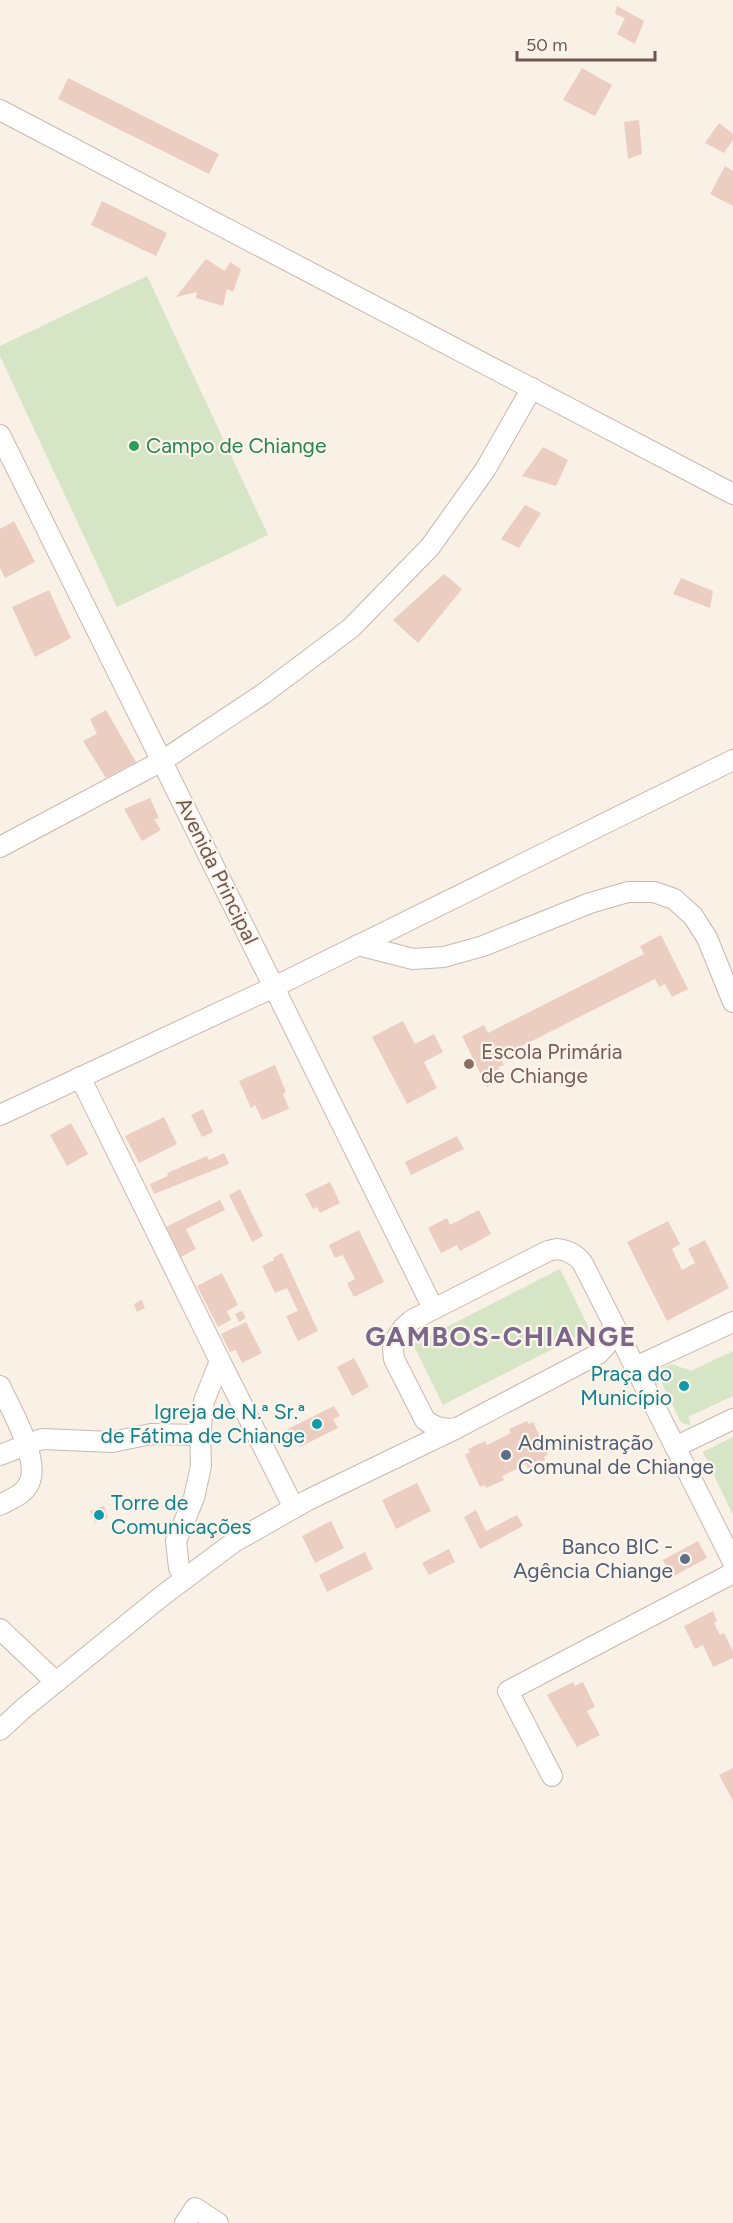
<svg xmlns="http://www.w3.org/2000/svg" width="733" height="2223" viewBox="0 0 733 2223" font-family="Figtree,sans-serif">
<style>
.green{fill:#d6e5c6}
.building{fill:#ebcec1}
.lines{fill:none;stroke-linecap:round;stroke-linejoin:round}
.minor-casing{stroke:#c9b8ae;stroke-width:22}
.minor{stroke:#fff;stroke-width:20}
.leisure-dot{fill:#2e9e5b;stroke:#fdf5ec;stroke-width:2}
.education-dot{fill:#8d6e63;stroke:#fdf5ec;stroke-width:2}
.culture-dot{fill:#0f9aa8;stroke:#fdf5ec;stroke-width:2}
.service-dot{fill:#5c6f8a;stroke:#fdf5ec;stroke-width:2}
.labels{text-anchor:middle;stroke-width:4.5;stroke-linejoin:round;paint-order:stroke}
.leisure-label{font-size:21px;fill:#27864d;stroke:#fdf5ec;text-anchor:start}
.street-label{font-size:21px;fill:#6f574e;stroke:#fdf5ec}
.education-label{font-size:21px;fill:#785e54;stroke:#fdf5ec;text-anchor:start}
.culture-label{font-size:21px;fill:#0d838f;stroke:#fdf5ec;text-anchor:end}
.service-label{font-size:21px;fill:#4e5e75;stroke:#fdf5ec;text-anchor:start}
.district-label{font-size:27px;font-weight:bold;letter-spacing:1.5px;fill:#7b668c;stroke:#fdf5ec}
</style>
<rect width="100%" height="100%" fill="#f9f0e6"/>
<g class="green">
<polygon points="147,276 268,535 117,607 0,356 0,346"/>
<polygon points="560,1269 590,1330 443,1405 413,1344"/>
<polygon points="733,1351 733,1396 688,1417 691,1425 684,1424 680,1421 659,1377 662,1368 672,1364 691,1371"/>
<polygon points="733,1437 733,1515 703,1452"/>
</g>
<g class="building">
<polygon points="617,6 644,21 635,44 617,34 625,18 615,14"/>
<polygon points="582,68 612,85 595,116 563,100"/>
<polygon points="68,78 219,154 209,174 58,99"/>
<polygon points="639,120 642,154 628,159 624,122"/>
<polygon points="719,123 733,134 733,140 724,153 705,143"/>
<polygon points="725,166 733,171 733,206 710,194"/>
<polygon points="102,201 167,233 156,256 91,225"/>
<polygon points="206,259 225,271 230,262 241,269 233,292 227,289 223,306 196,298 197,292 176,297"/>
<polygon points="543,447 568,460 556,486 522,476"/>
<polygon points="525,505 541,513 519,548 501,539"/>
<polygon points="14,521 35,562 5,578 0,568 0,529"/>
<polygon points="444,574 462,589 418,643 393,620"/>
<polygon points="681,578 713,591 710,608 673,594"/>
<polygon points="49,590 71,638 35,657 12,607"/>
<polygon points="106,710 136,762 106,778 83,741 97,734 90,719"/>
<polygon points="150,798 159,818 154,819 161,830 142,841 124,809"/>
<polygon points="661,935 688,989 672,997 665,984 659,987 655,979 500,1057 504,1065 498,1067 504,1078 487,1087 462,1036 484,1025 488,1033 644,954 640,946"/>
<polygon points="403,1021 415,1044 434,1034 443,1052 424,1062 437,1088 407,1104 372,1037"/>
<polygon points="275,1065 286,1092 283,1094 289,1109 262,1120 255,1105 251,1108 239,1081"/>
<polygon points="203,1109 213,1132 202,1137 191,1115"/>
<polygon points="164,1117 177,1144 139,1163 125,1136"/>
<polygon points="71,1123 88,1154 67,1166 50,1135"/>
<polygon points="457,1136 464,1149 411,1175 405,1162"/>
<polygon points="224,1153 229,1164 154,1194 150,1184 168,1176 167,1173 207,1156 209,1160"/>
<polygon points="330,1182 340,1203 320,1213 317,1207 313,1209 305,1194"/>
<polygon points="240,1189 263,1236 252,1242 229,1195"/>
<polygon points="220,1200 225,1210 186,1229 196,1249 181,1257 166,1227"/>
<polygon points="479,1210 491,1234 460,1251 457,1245 441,1253 428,1228 447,1218 450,1225"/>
<polygon points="668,1221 680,1244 672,1249 682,1270 695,1263 688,1249 705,1240 729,1288 667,1321 627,1242"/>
<polygon points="359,1230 384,1282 354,1297 347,1283 355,1279 343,1255 335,1258 329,1245"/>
<polygon points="282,1253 318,1331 298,1341 286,1316 298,1311 287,1288 275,1293 262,1266 274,1260 273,1258"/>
<polygon points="222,1273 238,1305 227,1311 231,1320 218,1327 197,1286"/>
<polygon points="142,1300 145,1308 137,1312 134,1304"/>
<polygon points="242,1311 246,1318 239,1322 235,1314"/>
<polygon points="246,1322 262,1353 242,1363 236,1350 230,1352 221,1334"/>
<polygon points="354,1358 369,1387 352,1396 337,1367"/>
<polygon points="334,1406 340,1416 333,1419 338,1428 300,1447 295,1438 283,1440 280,1433"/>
<polygon points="527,1421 529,1424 533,1422 548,1454 544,1457 545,1460 528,1469 526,1464 502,1476 504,1480 486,1488 485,1485 480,1487 465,1455 470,1452 468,1449 485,1441 487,1445 511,1433 509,1429"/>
<polygon points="417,1483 431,1511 396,1529 382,1500"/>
<polygon points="104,1506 108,1518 95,1523 90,1511"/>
<polygon points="476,1510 486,1531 517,1515 523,1526 480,1549 464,1517"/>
<polygon points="331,1521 344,1548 315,1563 302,1536"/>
<polygon points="698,1541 707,1558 672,1577 663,1560"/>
<polygon points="449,1549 455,1562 429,1575 422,1563"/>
<polygon points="365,1552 373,1569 327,1592 319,1575"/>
<polygon points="713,1611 717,1621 714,1623 720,1635 724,1633 733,1651 733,1658 713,1667 703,1645 695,1649 684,1626"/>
<polygon points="573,1682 575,1686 583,1682 595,1707 587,1711 600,1735 577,1747 547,1695"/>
<polygon points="733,1768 733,1801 719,1775"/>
</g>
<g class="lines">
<g class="minor-casing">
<g id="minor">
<polyline points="0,110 733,494"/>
<polyline points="0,435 433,1308"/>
<polyline points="0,847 162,761 263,694 351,628 430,547 485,470 532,388"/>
<polyline points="358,945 413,959 444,957 483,946 590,903 628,892 654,892 674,899 693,916 707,938 733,1002"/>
<polyline points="80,1077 220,1361"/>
<polyline points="0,1115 274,987 733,760"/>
<path d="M557 1249C568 1250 575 1254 582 1262L612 1321C614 1335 609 1344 598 1354L457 1428C444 1430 436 1428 425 1420L394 1359 393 1349 396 1339 403 1328 412 1320 548 1251Z"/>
<polyline points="612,1321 733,1562"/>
<polyline points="635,1367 733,1322"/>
<path d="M0 1386C10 1408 44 1464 27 1487 22 1495 9 1500 0 1505"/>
<polyline points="675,1447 733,1419"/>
<polyline points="0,1455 42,1439 112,1442 151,1434 200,1435"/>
<polyline points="185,1579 179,1568 176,1541 194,1498 201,1466 200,1435 204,1401 220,1361 294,1508"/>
<polyline points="0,1629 56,1682"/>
<polyline points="0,1730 24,1708 162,1596 234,1542 308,1500 455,1429"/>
<polyline points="552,1776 508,1691 733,1573"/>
<polyline points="185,2223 195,2208 218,2223"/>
</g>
</g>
<use href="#minor" class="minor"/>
</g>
<circle class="leisure-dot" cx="134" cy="446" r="6"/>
<circle class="education-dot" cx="469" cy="1064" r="6"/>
<g class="culture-dot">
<circle cx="684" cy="1386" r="6"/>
<circle cx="317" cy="1424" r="6"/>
<circle cx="99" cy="1515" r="6"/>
</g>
<g class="service-dot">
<circle cx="506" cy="1455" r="6"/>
<circle cx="685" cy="1559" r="6"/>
</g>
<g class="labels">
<g class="leisure-label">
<text x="146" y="453">Campo de Chiange</text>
</g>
<g class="street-label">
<text transform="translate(217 871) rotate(64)" y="7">Avenida Principal</text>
</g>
<g class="education-label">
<text x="481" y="1059">Escola Primária<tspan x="481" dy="24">de Chiange</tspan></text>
</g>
<g class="culture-label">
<text x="672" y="1381">Praça do<tspan x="672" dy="24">Município</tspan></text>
<text x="305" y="1419">Igreja de N.ª Sr.ª<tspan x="305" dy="24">de Fátima de Chiange</tspan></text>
<text x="111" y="1510" text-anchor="start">Torre de<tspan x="111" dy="24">Comunicações</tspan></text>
</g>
<g class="service-label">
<text x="518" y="1450">Administração<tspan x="518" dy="24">Comunal de Chiange</tspan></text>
<text x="673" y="1554" text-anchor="end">Banco BIC -<tspan x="673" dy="24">Agência Chiange</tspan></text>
</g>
<g class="district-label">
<text x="501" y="1346">GAMBOS-CHIANGE</text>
</g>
</g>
<path d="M517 51v9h138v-9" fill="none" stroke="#6f574e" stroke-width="3"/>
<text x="526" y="51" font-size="18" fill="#6f574e" stroke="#fdf5ec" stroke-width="4.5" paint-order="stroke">50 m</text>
</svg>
